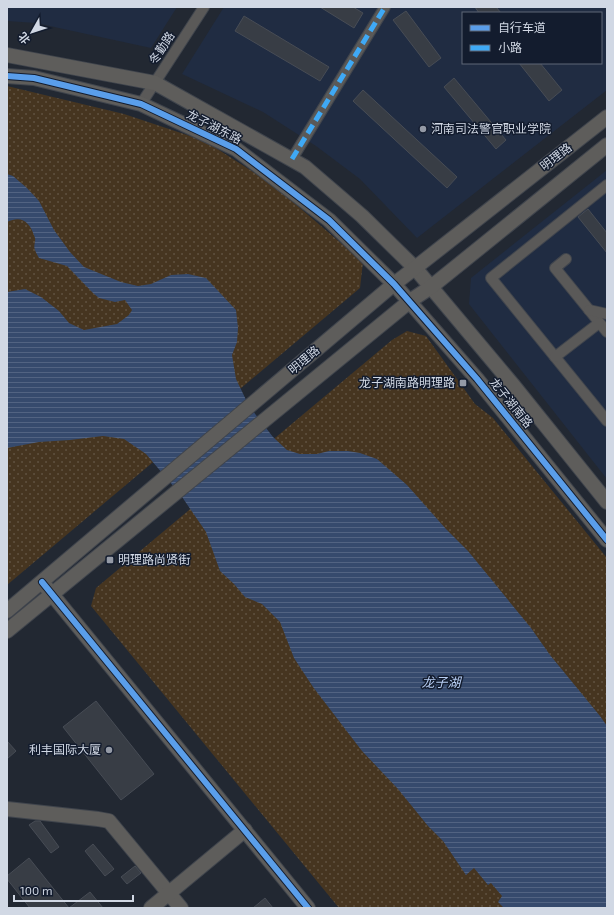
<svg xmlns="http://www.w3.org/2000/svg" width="614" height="915" viewBox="0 0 614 915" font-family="'Exo 2','Noto Sans SC',sans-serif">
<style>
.built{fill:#202c42;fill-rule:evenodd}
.park{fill:url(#park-dots)}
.water{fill:url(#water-rules)}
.building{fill:#383d45;stroke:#474c55}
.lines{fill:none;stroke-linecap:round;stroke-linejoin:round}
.street-casing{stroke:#40454d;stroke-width:12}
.secondary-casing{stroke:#40454d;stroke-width:16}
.street{stroke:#5a5958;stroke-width:10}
.secondary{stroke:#5e5d5b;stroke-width:14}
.quiet{stroke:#3fa9f5;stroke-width:5;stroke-dasharray:10 5;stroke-linecap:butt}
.cycleway-casing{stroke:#131c2e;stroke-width:8}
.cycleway{stroke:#5a9eea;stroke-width:6}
.poi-dot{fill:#949aa6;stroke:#131c2e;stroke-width:1.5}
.labels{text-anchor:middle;stroke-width:3;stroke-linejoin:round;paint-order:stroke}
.street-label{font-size:12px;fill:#d1d8e4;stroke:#131c2e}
.poi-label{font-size:12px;fill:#d1d8e4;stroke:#131c2e;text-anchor:start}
.water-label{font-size:13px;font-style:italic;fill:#b7cdf3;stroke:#131c2e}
</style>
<defs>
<pattern id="park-dots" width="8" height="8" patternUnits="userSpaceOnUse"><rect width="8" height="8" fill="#463520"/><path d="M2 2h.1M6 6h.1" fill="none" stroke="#605240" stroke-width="1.8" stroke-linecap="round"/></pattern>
<pattern id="water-rules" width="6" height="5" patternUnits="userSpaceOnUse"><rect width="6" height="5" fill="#364a6d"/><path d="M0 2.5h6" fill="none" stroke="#526382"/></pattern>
</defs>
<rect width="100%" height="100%" fill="#222832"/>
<g class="built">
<polygon points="7,7 177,7 151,48 36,23 7,21"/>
<path d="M224 7H607V90L417 238 360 179 316 146 263 112 182 74ZM463 13H601V63H463Z"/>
<polygon points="607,170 607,479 469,304 471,278"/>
</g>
<g class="park">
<polygon points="7,86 124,114 205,141 272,184 363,262 360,288 7,585"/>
<polygon points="407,331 426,336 475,404 493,418 607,558 607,908 339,908 91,606 96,588 392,340"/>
</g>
<path class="water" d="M7 174 13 176 27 188 39 201 54 230 70 252 84 267 121 282 138 286 151 284 171 275 188 274 206 278 236 310 238 328 237 342 232 355 236 379 249 406 273 437 287 450 300 454H317L329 451H348L360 453 377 459 407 485 446 529 468 551 531 628 550 655 600 716 607 726V908H504L498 902 502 896 491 883 488 885 474 868 466 875 443 841 428 826 398 789 362 751 313 687 294 658 280 622 262 604 245 597 234 584 220 571 206 532 180 494 146 454 124 439 103 436 70 440 39 442 7 448V292L25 289 41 297 59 311 69 323 84 330 117 324 129 315 132 310 125 300 115 302 99 298 93 293 67 266 39 258C38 256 36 253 35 250 33 246 36 242 35 238 30 222 22 215 7 222Z"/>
<g class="building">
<polygon points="320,7 353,7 363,13 354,28"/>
<polygon points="475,7 496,7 501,13 479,13"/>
<polygon points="406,11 441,58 429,67 393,20"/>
<polygon points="244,16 329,67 320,81 235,31"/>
<polygon points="519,63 540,63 562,90 549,101"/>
<polygon points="454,78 506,140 496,149 444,87"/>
<polygon points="363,90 457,177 447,188 353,101"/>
<polygon points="588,209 607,233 607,253 578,217"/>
<polygon points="96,701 154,774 121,800 63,727"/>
<polygon points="7,741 16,751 7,759"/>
<polygon points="35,821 40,821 59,847 51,853 29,825"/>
<polygon points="93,844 114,869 105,876 85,851"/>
<polygon points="29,858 69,908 30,908 7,879 7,876"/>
<polygon points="135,866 141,873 127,884 121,877"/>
<polygon points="90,892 103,908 69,908"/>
<polygon points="265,898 273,908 253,908"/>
</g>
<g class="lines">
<g class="street-casing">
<g id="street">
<polyline points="141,104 204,7"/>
<polyline points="292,159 385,7"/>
<polyline points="607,185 491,278 607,421"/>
<polyline points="566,259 555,268 607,332"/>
<polyline points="589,310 607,314"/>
<polyline points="555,357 599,323"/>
</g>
</g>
<g class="secondary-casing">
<g id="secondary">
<polyline points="7,55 155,83 305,167 362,216 415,268 513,385 607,502"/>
<polyline points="7,76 34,78 141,104 236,149 329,220 394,284 477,379 607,540"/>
<polyline points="46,587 308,908"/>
<polyline points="7,611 394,284 415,268 607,117"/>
<polyline points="7,631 410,301 431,287 607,145"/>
<polyline points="7,809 98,819 109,821 181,908"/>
<polyline points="151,908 245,830"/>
</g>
</g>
<use href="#street" class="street"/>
<use href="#secondary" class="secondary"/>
<polyline class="quiet" points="292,159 385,7"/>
<g class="cycleway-casing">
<g id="cycleway">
<polyline points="7,76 34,78 141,104 236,149 329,220 394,284 477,379 607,540"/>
<polyline points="42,582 308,908"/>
</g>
</g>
<use href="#cycleway" class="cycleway"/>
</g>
<g class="poi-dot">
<circle cx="423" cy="129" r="4"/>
<rect x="459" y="379" width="8" height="8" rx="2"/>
<rect x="106" y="556" width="8" height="8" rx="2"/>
<circle cx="109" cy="750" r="4"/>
</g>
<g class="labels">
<g class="street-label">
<text transform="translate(162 48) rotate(-57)" y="4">冬勤路</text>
<text transform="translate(214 127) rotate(27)" y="4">龙子湖东路</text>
<text transform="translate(556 157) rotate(-38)" y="4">明理路</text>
<text transform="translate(304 360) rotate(-40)" y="4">明理路</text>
<text transform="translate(511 403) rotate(51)" y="4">龙子湖南路</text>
</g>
<g class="poi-label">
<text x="431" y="133">河南司法警官职业学院</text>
<text x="455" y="387" text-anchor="end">龙子湖南路明理路</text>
<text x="118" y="564">明理路尚贤街</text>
<text x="101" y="754" text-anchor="end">利丰国际大厦</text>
</g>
<g class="water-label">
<text x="441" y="687">龙子湖</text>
</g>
</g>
<rect width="614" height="915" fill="none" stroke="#d1d8e4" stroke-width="16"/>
<rect x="462" y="12" width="140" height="52" fill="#131c2e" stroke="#5f6777"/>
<rect x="470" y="25" width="20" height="6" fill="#5a9eea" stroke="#5f6777"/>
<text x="498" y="32" font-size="12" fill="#d1d8e4">自行车道</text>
<rect x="470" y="45" width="20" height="6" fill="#3fa9f5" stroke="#5f6777"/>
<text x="498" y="52" font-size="12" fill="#d1d8e4">小路</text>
<g transform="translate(32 32) rotate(231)" stroke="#131c2e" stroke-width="3" paint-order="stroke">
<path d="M0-3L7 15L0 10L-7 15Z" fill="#d1d8e4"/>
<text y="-6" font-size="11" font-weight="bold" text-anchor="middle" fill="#d1d8e4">北</text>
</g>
<path d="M14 895v6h119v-6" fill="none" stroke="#d1d8e4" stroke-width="2"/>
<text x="20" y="895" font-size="12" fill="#d1d8e4" stroke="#131c2e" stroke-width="3" paint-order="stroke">100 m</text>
</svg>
